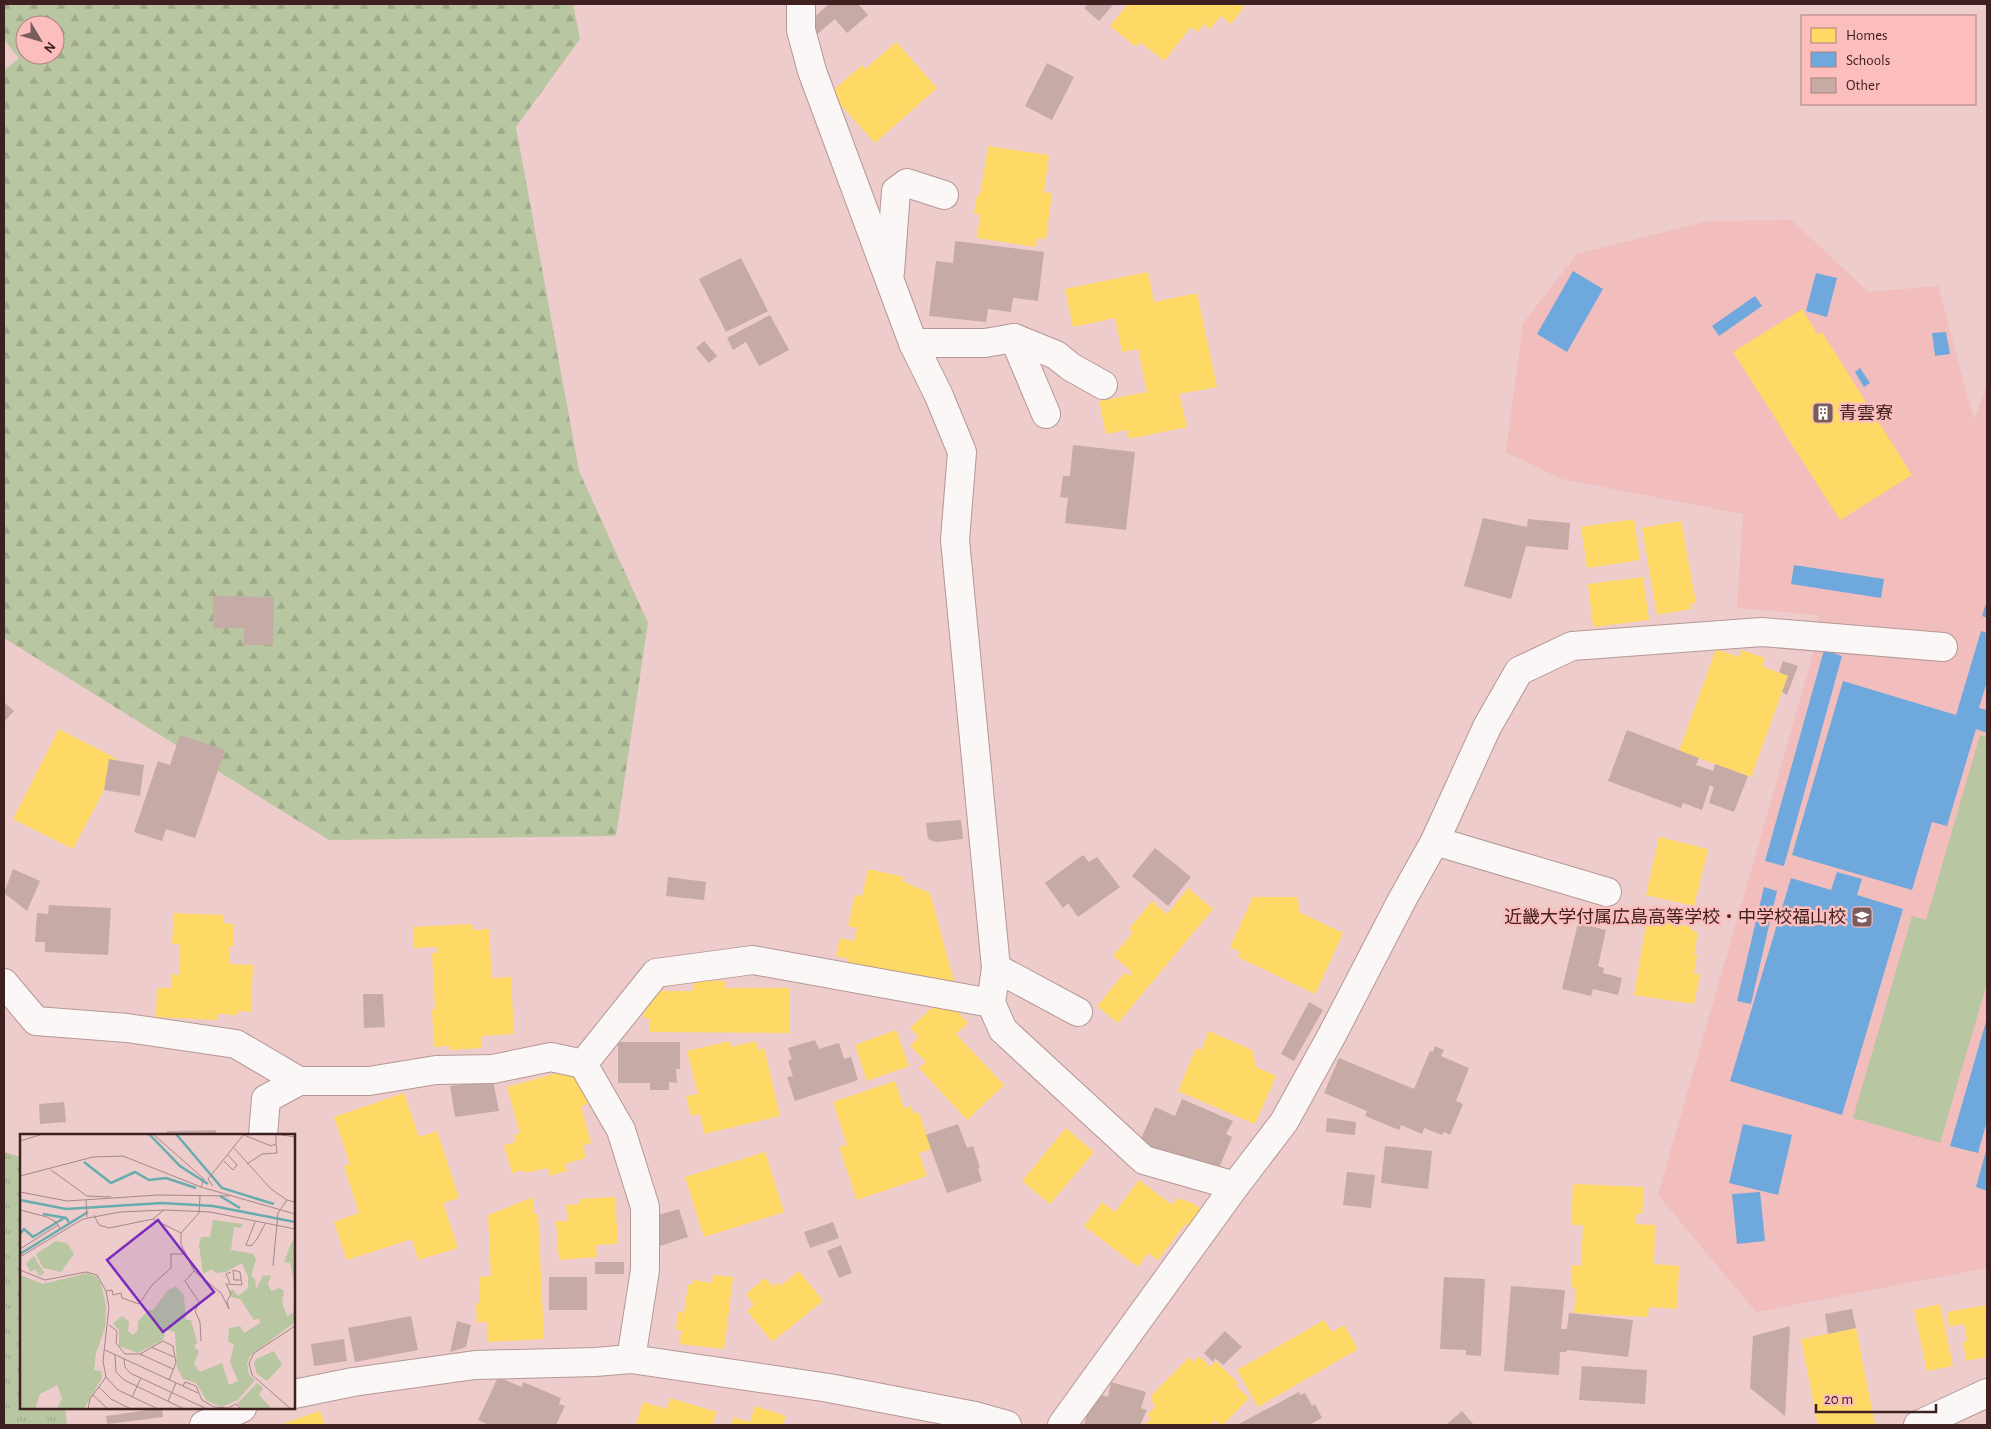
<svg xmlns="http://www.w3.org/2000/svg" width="1991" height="1429" viewBox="0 0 1991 1429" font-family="'Alegreya Sans','Noto Sans JP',sans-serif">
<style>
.built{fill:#f2bebd}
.forest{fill:url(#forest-firs);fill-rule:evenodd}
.park{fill:url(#park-tufts)}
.pitch{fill:#b8c6a2}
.homes{fill:#ffd966}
.schools{fill:#6fa8dc}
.building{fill:#c6aaa6}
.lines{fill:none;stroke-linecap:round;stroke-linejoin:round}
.minor-casing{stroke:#b49897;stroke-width:30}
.minor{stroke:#fcf7f7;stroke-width:28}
.labels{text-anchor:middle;stroke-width:5;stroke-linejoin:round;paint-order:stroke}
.poi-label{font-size:18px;fill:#3e2021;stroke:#fcbebc;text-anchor:start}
.inset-river{fill:none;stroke:#69acb0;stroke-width:2.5}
.inset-road{fill:none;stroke:#a78787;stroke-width:1}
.view{fill:#7b2cbf;fill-opacity:0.15;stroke:#7b2cbf;stroke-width:2.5}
.inset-edge{fill:none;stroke:#3e2021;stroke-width:2.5}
</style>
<defs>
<pattern id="forest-firs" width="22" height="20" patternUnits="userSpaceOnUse" patternTransform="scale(1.25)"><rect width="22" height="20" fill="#b8c6a2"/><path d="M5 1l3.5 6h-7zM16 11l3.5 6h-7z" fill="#9faa8b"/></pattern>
<pattern id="park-tufts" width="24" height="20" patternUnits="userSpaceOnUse" patternTransform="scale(1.25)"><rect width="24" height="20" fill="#b8c6a2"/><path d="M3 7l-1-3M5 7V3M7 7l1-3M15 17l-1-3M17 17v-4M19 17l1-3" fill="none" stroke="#9faa8b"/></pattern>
</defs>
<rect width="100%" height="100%" fill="#edcccb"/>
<polygon class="built" points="1792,220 1868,292 1938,286 1974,420 1987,383 1987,1268 1756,1312 1658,1195 1817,640 1818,615 1737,608 1743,514 1562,479 1506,452 1523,323 1577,254 1708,221"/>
<path class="forest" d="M4 4H573L580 39 516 127 579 471 648 623 616 836 329 840 4 638V70L19 58 4 40ZM25 25H55V55H25Z"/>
<polygon class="park" points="4,1152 21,1157 21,1408 65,1408 67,1425 4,1425"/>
<polygon class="pitch" points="1980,735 1987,737 1987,983 1940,1143 1853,1118 1912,916 1926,920"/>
<g class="homes">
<polygon points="1128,4 1240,4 1244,7 1231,24 1221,16 1210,29 1204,24 1198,32 1191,27 1164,61 1140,42 1136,47 1110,26"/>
<polygon points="896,42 937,88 875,143 830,93 862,65 865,69"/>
<polygon points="988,146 1049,155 1044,192 1052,193 1046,239 1037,238 1036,247 977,238 980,214 974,213 977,195 980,195"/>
<polygon points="1148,272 1154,302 1197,293 1217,387 1179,394 1187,427 1129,439 1127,430 1106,434 1099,401 1147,392 1138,349 1122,352 1115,318 1073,327 1065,289"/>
<polygon points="1802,309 1818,335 1822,332 1912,475 1840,520 1733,352"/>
<polygon points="1634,519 1640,560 1587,568 1581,527"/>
<polygon points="1681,521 1696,603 1690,604 1691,609 1657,615 1642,528"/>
<polygon points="1643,577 1649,620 1593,627 1588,584"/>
<polygon points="1716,649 1739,657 1742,650 1765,658 1762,666 1788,676 1751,777 1679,751"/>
<polygon points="59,729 119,760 109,759 104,790 73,849 13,819"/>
<polygon points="1659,837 1708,849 1694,906 1646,895"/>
<polygon points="868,869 904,877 902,881 930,893 955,985 946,986 847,963 849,959 836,956 840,938 854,941 857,928 848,926 855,895 862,896"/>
<polygon points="1188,888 1213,909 1118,1023 1097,1006 1125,972 1129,976 1132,972 1113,956 1133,932 1129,929 1152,901 1167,914"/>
<polygon points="1253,897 1298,897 1299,912 1343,933 1315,994 1238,957 1240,952 1230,947"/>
<polygon points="174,913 224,915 224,923 234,924 233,947 230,946 229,964 253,965 251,1012 238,1011 238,1015 217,1014 217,1020 156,1017 157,988 171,988 172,974 179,975 180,944 172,944"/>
<polygon points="1647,919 1692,927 1691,930 1698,932 1694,955 1697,955 1694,973 1700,974 1694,1004 1634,995"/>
<polygon points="472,924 473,930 489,929 492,978 511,977 514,1034 481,1036 482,1048 449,1050 449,1046 434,1047 432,1010 435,1009 432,953 438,953 437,947 414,948 413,927"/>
<polygon points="693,980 725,981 725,988 789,988 789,1033 650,1032 650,1018 644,1018 645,991 693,991"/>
<polygon points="938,1002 946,1010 951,1005 968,1023 956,1034 1004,1085 967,1120 919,1068 926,1062 910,1046 919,1037 910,1028"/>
<polygon points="896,1030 909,1066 867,1081 855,1045"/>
<polygon points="1209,1031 1252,1050 1256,1067 1276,1076 1255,1124 1178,1091 1196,1048 1201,1051"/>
<polygon points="730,1041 731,1047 756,1041 758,1050 764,1048 780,1116 704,1134 700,1114 691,1116 686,1096 698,1094 687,1051"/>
<polygon points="578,1067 588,1104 581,1106 591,1143 583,1145 586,1158 565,1164 567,1171 550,1176 548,1168 525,1173 524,1170 512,1173 504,1145 516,1142 514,1135 520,1134 507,1087"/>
<polygon points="895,1081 904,1109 911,1106 914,1114 919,1112 931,1149 919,1153 927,1176 857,1200 839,1147 847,1145 833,1102"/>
<polygon points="404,1093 419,1137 437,1131 459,1198 443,1203 458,1248 418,1260 412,1239 347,1260 334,1222 359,1213 344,1166 350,1164 334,1117"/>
<polygon points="1066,1128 1094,1152 1050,1204 1022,1181"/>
<polygon points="765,1152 784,1212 704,1237 685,1177"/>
<polygon points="1139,1180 1172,1205 1177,1198 1193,1203 1207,1214 1194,1231 1185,1224 1158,1260 1148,1253 1138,1267 1084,1226 1102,1202 1115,1212"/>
<polygon points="1573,1184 1644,1187 1642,1214 1636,1214 1636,1224 1655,1225 1654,1264 1679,1266 1677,1309 1649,1307 1648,1317 1574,1313 1576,1287 1571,1288 1572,1265 1581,1266 1583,1225 1571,1225"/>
<polygon points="534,1197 533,1214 538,1214 544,1339 488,1342 487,1322 477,1323 476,1303 480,1304 479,1277 491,1276 488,1215"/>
<polygon points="615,1197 618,1244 596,1245 597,1257 559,1260 556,1221 568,1221 566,1205 579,1204 579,1199"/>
<polygon points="799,1271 823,1301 772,1342 747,1311 754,1305 746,1294 765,1278 773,1287 778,1282 780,1286"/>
<polygon points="713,1275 733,1277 724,1349 680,1344 681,1330 676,1330 678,1312 684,1313 688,1285 692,1285 693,1280 712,1283"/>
<polygon points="1940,1304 1953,1366 1927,1371 1914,1310"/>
<polygon points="1987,1305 1987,1357 1966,1361 1963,1341 1967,1341 1964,1324 1949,1327 1947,1312"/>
<polygon points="1324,1320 1332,1332 1344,1325 1358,1349 1258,1407 1237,1370"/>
<polygon points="1856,1328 1875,1425 1818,1425 1801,1339"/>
<polygon points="1199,1356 1210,1367 1216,1361 1238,1383 1235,1385 1249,1398 1223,1425 1220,1425 1215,1420 1210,1425 1144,1425 1151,1419 1147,1415 1156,1406 1150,1400 1153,1398 1151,1396 1189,1357 1193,1362"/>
<polygon points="670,1398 717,1412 712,1425 636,1425 643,1402 667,1409"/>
<polygon points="755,1406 786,1416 783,1425 731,1425 734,1417 750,1422"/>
<polygon points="320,1411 325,1425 279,1425"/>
</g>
<g class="schools">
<polygon points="1573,271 1603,289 1567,352 1537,334"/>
<polygon points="1816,273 1837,278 1827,317 1806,311"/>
<polygon points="1755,296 1762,306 1719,336 1712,326"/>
<polygon points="1946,332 1950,354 1935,356 1932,333"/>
<polygon points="1860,368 1870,383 1864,387 1855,372"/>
<polygon points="1794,565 1884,579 1881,598 1791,584"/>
<polygon points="1987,600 1987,618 1982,616"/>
<polygon points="1981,631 1987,633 1987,681 1979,708 1987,710 1987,733 1976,729 1947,826 1932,822 1912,890 1792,855 1843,681 1956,715"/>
<polygon points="1824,650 1842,656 1784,866 1765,861"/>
<polygon points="1837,872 1862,879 1857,895 1903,909 1842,1115 1730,1081 1791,878 1831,890"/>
<polygon points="1764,887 1777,891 1751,1004 1737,1001"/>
<polygon points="1987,1018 1987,1121 1978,1153 1950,1146"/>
<polygon points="1743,1124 1792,1135 1778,1195 1729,1183"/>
<polygon points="1987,1147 1987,1191 1976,1187"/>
<polygon points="1760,1192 1765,1241 1737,1244 1732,1194"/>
</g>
<g class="building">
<polygon points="829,4 858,4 868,15 847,33 835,19 815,36 805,25"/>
<polygon points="1088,4 1114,4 1099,21 1084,8"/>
<polygon points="1047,63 1074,77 1052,120 1025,106"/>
<polygon points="955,241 1044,252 1038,301 1013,298 1011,312 988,309 986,322 929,316 936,261 953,263"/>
<polygon points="741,258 768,311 726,332 699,279"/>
<polygon points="770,315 789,350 759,366 746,342 733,350 727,338"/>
<polygon points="704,341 717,356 709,363 696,348"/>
<polygon points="1073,445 1135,452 1126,530 1065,523 1068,498 1060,497 1063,476 1070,476"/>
<polygon points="1483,518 1527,527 1528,519 1570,523 1568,550 1526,546 1511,599 1464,586"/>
<polygon points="213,596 274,597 273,645 244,645 244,628 213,628"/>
<polygon points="1783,661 1798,666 1787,695 1782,692 1788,676 1779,672"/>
<polygon points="4,702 14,711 4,722"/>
<polygon points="1627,730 1699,758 1696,765 1713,771 1715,764 1748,776 1734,812 1709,803 1714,787 1710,785 1702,810 1683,803 1681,808 1608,781"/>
<polygon points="180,735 225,750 195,838 166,829 162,841 134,832 158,761 170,765"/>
<polygon points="109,759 144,765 140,796 104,790"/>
<polygon points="961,820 963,839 936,842 928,839 926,823"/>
<polygon points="1155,848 1191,877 1168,906 1132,876"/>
<polygon points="1083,855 1089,862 1097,857 1120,887 1078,917 1068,903 1063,908 1045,883"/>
<polygon points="13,869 40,881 27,911 4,893"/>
<polygon points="668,877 706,882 704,900 666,896"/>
<polygon points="49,905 111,908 108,955 45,952 45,942 35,942 37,913 48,914"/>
<polygon points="1578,923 1606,930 1598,966 1604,968 1603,973 1622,978 1618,995 1593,989 1591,996 1562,989"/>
<polygon points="363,994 383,994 385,1027 364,1028"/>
<polygon points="1309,1002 1323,1010 1294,1061 1281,1054"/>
<polygon points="815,1040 819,1049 839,1043 844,1059 851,1057 858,1080 795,1101 787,1077 793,1076 788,1061 792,1059 788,1048"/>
<polygon points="618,1042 680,1042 680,1069 676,1069 677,1083 669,1082 669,1090 650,1090 650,1083 618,1083"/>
<polygon points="1435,1046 1444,1050 1441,1056 1469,1068 1456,1101 1463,1104 1450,1135 1444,1132 1442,1135 1424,1128 1422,1134 1401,1125 1399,1130 1365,1116 1367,1111 1324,1093 1339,1058 1414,1089 1430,1051 1433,1052"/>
<polygon points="493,1080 499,1111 455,1117 450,1086"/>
<polygon points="1182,1099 1233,1121 1226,1134 1232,1137 1219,1168 1137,1148 1155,1107 1175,1116"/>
<polygon points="64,1102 66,1122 40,1124 39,1104"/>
<polygon points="1327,1118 1356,1122 1355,1135 1326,1132"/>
<polygon points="958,1124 967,1148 973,1146 980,1168 978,1169 982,1181 947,1193 926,1135"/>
<polygon points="216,1130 216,1135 167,1135 167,1131"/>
<polygon points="1385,1146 1432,1151 1428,1189 1381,1183"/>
<polygon points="1347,1172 1375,1175 1371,1208 1343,1205"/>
<polygon points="679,1209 688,1237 657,1247 648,1218"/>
<polygon points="833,1222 839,1238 810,1248 804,1232"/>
<polygon points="841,1245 852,1273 839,1278 827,1251"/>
<rect x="595" y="1262" width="29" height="12"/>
<rect x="549" y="1277" width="38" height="33"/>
<polygon points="1444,1277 1485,1279 1481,1356 1466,1355 1466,1350 1440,1349"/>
<polygon points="1511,1286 1565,1290 1561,1329 1567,1329 1569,1313 1633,1320 1628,1357 1567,1350 1566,1352 1560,1352 1559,1375 1504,1371"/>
<polygon points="1852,1309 1856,1328 1828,1334 1825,1314"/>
<polygon points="411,1316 418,1350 355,1362 348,1328"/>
<polygon points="457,1321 471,1325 466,1347 450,1352"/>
<polygon points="1790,1326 1785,1416 1750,1388 1753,1336"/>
<polygon points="1225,1331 1242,1347 1223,1365 1215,1358 1213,1362 1204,1353"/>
<polygon points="344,1339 347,1361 314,1366 311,1344"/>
<polygon points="1582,1366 1647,1370 1645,1404 1579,1400"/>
<polygon points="498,1377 522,1387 523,1382 561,1398 559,1404 565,1406 556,1425 489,1425 478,1420"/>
<polygon points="1111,1382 1146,1392 1141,1408 1147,1410 1140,1425 1084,1425 1094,1393 1108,1397"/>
<polygon points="1299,1392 1300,1395 1305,1393 1312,1406 1315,1404 1322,1418 1309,1425 1237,1425"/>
<polygon points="162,1408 163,1417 107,1424 106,1416"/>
<polygon points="1462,1411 1474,1425 1448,1425 1447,1424"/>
</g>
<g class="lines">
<g class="minor-casing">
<g id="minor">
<polyline points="801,4 801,30 812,71 913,343 939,396 962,452 955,540 996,968 991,1003 1003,1030 1144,1160 1235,1186"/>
<polyline points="890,272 896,191 907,183 944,195"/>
<polyline points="1014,338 1046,414"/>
<polyline points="913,343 985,343 1014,338 1056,355 1071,367 1103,385"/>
<polyline points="1435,841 1607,892"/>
<polyline points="996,968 1078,1012"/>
<polyline points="4,983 36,1021 127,1028 236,1044 299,1081"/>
<polyline points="583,1064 656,973 753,960 991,1003"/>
<polyline points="263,1135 266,1099 299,1081 369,1081 436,1070 493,1069 551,1057 583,1064 621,1130 645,1207 645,1270 631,1359"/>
<polyline points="294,1394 353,1382 475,1365 595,1362 631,1359 829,1388 975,1416 1007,1425"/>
<polyline points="204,1425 242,1408"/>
<polyline points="1062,1425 1235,1186 1284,1122 1332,1035 1402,900 1435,841 1487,727 1519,671 1572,646 1762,632 1943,647"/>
<polyline points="1918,1425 1987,1393"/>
</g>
</g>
<use href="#minor" class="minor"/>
</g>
<defs>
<g id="building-square" transform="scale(1.125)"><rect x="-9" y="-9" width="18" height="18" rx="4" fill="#7b5c5c" stroke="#fcbebc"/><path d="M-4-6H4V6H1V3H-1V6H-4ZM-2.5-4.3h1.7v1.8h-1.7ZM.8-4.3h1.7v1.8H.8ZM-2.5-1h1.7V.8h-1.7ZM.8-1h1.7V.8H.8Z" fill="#fff"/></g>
<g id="school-square" transform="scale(1.125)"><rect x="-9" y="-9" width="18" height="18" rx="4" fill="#7b5c5c" stroke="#fcbebc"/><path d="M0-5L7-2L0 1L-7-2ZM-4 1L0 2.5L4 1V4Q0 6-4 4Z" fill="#fff"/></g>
</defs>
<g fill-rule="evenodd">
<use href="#building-square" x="1823" y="413"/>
<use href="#school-square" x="1862" y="917"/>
</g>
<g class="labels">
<g class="poi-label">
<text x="1839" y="419">青雲寮</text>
<text x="1846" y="923" text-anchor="end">近畿大学付属広島高等学校・中学校福山校</text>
</g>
</g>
<g transform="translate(20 1134)">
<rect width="275" height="275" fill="#edcccb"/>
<path d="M193 86 223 90 221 94 214 93 211 116 234 120 236 126 231 142 235 145 236 155 243 142 251 141 248 149 251 157 259 154 264 157 262 168 267 182 273 179 275 170V188L230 222 227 229 229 241 235 246 218 266 202 273 187 267 176 249 163 245 157 233 155 198 145 196 143 206 118 219 99 212V196L93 190 102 182 109 188 108 197 113 201 118 196V188L128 176H133L147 157 156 152 164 162 166 186H171L177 208 174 213 179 217 174 230 180 238 202 229 209 251 218 247 210 228 214 211 208 207 209 194 220 192 224 199 240 189 239 184 234 186 220 165 211 163 209 158 212 155 218 162 228 154V143L222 129 206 138 196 139 192 135 183 140 179 111 181 103H190ZM272 107 275 108V155L270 129 264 128ZM68 139 77 143 81 150 86 172 85 194 76 219 74 236 81 237 82 244 64 275H37L42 264 37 251 20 260 15 275H0V141L23 150Z" fill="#b8c6a2"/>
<path d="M195 236 203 248 208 250 193 260 187 256 184 242Z" fill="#b8c6a2"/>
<path d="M237 249 243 254 239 261 252 275H223L217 270Z" fill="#b8c6a2"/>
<path d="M36 107 47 109 54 120 41 138 23 134 16 120ZM14 122 24 139 20 142 15 135 11 138 6 130ZM254 217 262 231 247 247 237 240 234 229 236 225Z" fill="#b8c6a2"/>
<path class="inset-river" d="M129 0 160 32 188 50M156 0 202 54 254 70M64 28 91 49 115 38 129 46 146 44 176 54M200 62 220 74M0 66 46 75 142 69 193 72 275 88M23 80 46 84 49 88M0 100 4 95 13 103 44 84M0 120 68 78"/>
<path class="inset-road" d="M133 0 184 45 181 53M256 0 275 3M224 1 251 12 256 10V0M0 7 23 0M214 14 251 55 267 66M204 27 213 36 217 31 208 21M227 30 242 20 257 19 256 10M31 36 67 62 91 63M0 42 73 23 103 22 181 53 275 80M193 52 188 45 224 0M0 58 47 67 138 61 209 62M180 62 179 79 161 99V110L174 137 201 159 209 175M66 66 67 83M0 76 27 83 36 88 41 96M74 81 79 91 89 94 133 85 144 76M133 85 161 99M235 88 226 111 231 112 237 105 245 90M0 115 38 91M0 123 63 85 100 78 145 76 190 78 275 95M253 132 258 79 267 66 275 68M0 136 25 146 66 138 77 141 86 157 89 173 83 227 86 243 98 256 138 275M174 137 165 147 179 168 175 177 180 188 181 207M210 149 206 140 211 138M86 157 92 156 93 161 101 159 102 164 119 170 132 151 151 134V120H165M209 175 207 167 211 160 206 150 222 151 220 138 213 136 214 146H221M89 191 97 197 96 209 105 220H120L143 207 153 212 156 229 149 246M131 213 154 223M85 216 178 259M120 220 153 235M95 221 96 238 104 246 164 275M104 225 105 233 110 239 187 275M163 252 165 248 176 252 182 266 194 273 208 274 216 270 221 275M79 253 91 265 111 275M73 261 88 275M112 263 121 244M148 267 156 249M68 275 70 265 86 243M271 275 232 241 229 229 234 219 275 192"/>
<path class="view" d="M138 86 194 158 143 198 87 126Z"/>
<rect width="275" height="275" class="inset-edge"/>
</g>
<rect width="1991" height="1429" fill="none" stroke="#3e2021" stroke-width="10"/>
<rect x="1801" y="15" width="175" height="90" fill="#fcbebc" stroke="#b07f7e"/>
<rect x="1811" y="28" width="25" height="15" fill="#ffd966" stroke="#b07f7e"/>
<text x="1846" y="40" font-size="15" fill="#3e2021">Homes</text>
<rect x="1811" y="52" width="25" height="15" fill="#6fa8dc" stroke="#b07f7e"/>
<text x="1846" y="65" font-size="15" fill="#3e2021">Schools</text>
<rect x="1811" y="78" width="25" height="15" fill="#c6aaa6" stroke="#b07f7e"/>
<text x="1846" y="90" font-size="15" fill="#3e2021">Other</text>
<g transform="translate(40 40) rotate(128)"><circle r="24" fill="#fcbebc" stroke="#b07f7e"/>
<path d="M0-4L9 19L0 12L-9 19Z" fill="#7b5c5c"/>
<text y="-8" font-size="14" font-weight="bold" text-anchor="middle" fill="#3e2021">N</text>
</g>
<path d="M1816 1404v8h120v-8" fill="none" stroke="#3e2021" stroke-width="2.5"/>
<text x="1824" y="1404" font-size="15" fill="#3e2021" stroke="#fcbebc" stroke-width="4" paint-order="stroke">20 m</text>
</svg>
